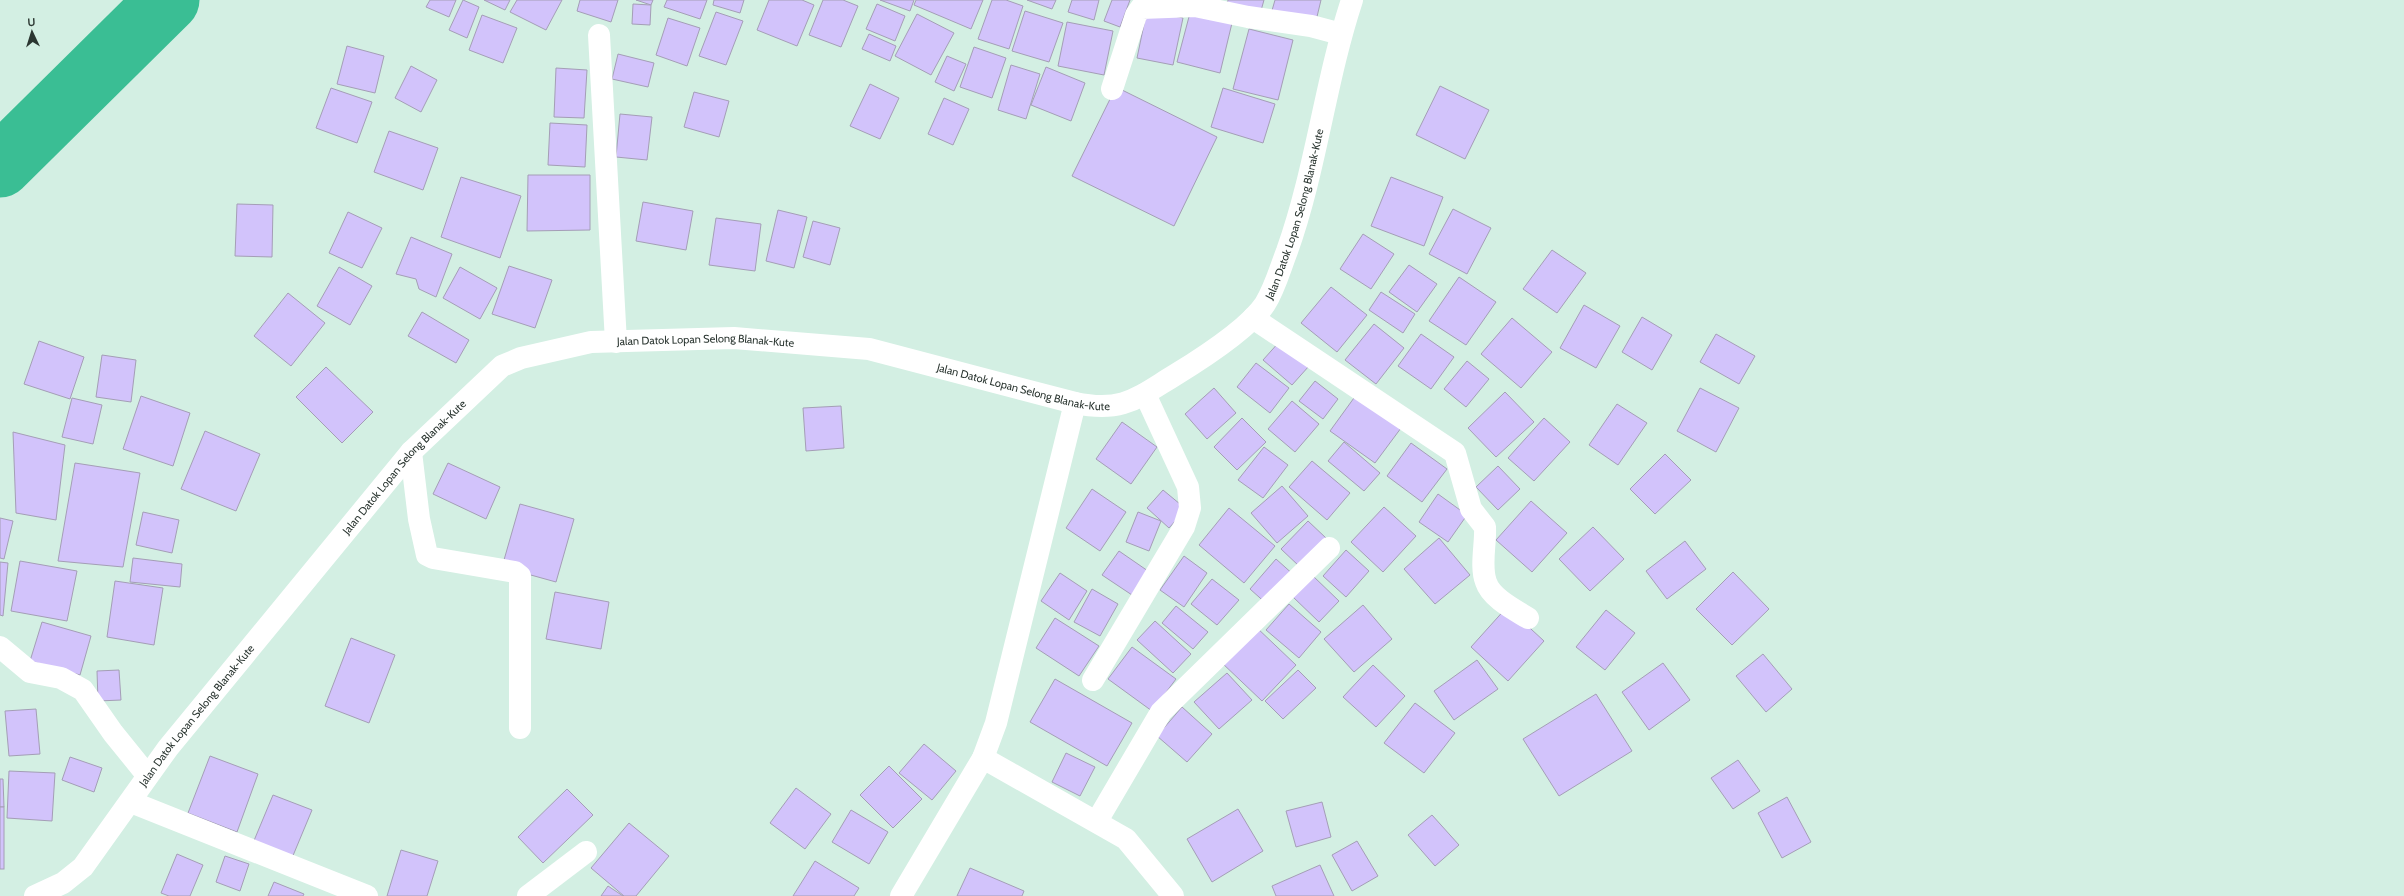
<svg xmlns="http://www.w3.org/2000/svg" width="2404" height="896" viewBox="0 0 2404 896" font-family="Cabin,sans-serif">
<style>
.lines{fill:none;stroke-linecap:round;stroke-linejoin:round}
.river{stroke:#3abe94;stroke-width:63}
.building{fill:#d2c3fb;stroke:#a49eb6}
.minor{stroke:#fff;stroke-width:22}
.tertiary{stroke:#fff;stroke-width:22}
.labels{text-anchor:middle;stroke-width:3;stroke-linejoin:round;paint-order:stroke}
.street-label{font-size:11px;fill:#2b3631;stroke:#d3efe3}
</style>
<rect width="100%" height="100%" fill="#d3efe3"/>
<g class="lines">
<polyline class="river" points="0,166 168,0"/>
</g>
<g class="building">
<polygon points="430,0 456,0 449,17 426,7"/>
<polygon points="463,0 479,7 467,38 449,30"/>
<polygon points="484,0 510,0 505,10"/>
<polygon points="517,0 562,0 546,30 510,12"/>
<polygon points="580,0 618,0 611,22 577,11"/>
<polygon points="636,0 653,0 651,5"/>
<polygon points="667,0 707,0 700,19 664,7"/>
<polygon points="714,0 744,0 740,13 713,5"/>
<polygon points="769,0 802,0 814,5 797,46 757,30"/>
<polygon points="823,0 843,0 858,6 841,47 809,35"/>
<polygon points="880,0 914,0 910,11"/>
<polygon points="916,0 983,0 971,29 914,5"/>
<polygon points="992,0 1006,0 1023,6 1009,49 978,39"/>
<polygon points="1027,0 1056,0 1052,9"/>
<polygon points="1072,0 1099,0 1094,20 1068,12"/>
<polygon points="1112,0 1130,0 1120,27 1104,21"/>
<polygon points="1228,0 1264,0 1260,14 1227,5"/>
<polygon points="1275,0 1321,0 1315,25 1271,14"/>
<polygon points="633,4 651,5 650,25 632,24"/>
<polygon points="877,4 905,16 895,41 866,29"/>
<polygon points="1147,10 1183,18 1173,65 1137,58"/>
<polygon points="1025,11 1063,23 1049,62 1012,51"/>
<polygon points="716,12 743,21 726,65 699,56"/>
<polygon points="1190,13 1232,23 1220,73 1177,62"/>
<polygon points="917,14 954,33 931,75 895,56"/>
<polygon points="482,15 517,28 503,63 469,50"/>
<polygon points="668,18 700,28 687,66 656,55"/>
<polygon points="1067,22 1113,31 1104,75 1058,66"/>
<polygon points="1249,29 1293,40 1278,100 1233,89"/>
<polygon points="869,34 896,46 890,61 862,49"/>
<polygon points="347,46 384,56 375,93 337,84"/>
<polygon points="974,47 1006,58 992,98 960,87"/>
<polygon points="618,54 654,63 648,87 612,79"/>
<polygon points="947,56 966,64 954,91 935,82"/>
<polygon points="1011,65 1040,74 1026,119 998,110"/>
<polygon points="411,66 437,80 421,112 395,98"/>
<polygon points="1046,67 1085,83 1071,121 1031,105"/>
<polygon points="556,68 587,70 584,118 554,117"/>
<polygon points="870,84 899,98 880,139 850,126"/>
<polygon points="1440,86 1489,110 1465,159 1416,135"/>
<polygon points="1116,87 1217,137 1174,226 1072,176"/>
<polygon points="331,88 372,102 357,143 316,128"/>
<polygon points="1223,88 1275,104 1263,143 1211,127"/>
<polygon points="694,92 729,101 719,137 684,127"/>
<polygon points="944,98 969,109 953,145 928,134"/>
<polygon points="620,114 652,117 647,160 616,157"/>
<polygon points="550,123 587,125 585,167 548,165"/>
<polygon points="389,131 438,148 423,190 374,172"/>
<polygon points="528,175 590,175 590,230 527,231"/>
<polygon points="461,177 521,196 500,258 441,237"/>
<polygon points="1391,177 1443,197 1424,246 1371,226"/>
<polygon points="643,202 693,211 686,250 636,241"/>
<polygon points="237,204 273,205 272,257 235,256"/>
<polygon points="1453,209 1491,228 1467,274 1429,254"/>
<polygon points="778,210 807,217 794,268 766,261"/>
<polygon points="348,212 382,228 362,268 329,253"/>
<polygon points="716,218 761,224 755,271 709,265"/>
<polygon points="813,221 840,228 830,265 803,257"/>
<polygon points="1363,234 1394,254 1371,289 1340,269"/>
<polygon points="411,237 452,254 436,297 419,289 416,279 396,274"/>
<polygon points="1552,250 1586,273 1557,313 1523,289"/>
<polygon points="1409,265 1437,284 1417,312 1389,292"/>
<polygon points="509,266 552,280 535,328 492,314"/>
<polygon points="339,267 372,286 350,325 317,306"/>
<polygon points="460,267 497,288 480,319 443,298"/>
<polygon points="1459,277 1496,302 1466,345 1429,321"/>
<polygon points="1331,287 1367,315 1337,352 1301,323"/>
<polygon points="1381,292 1415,314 1403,333 1369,310"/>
<polygon points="288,293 325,323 291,366 254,336"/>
<polygon points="1584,305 1620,326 1596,368 1560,348"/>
<polygon points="422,312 469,340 456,363 408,336"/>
<polygon points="1642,317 1672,335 1652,370 1622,352"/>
<polygon points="1512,318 1552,352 1521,388 1481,354"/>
<polygon points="1374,324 1404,348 1376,384 1345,360"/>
<polygon points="1421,334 1454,357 1431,389 1398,366"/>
<polygon points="1716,334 1755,356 1739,384 1700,362"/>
<polygon points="39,341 84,357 70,399 24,384"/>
<polygon points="1280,341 1309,366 1292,385 1263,360"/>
<polygon points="102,355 136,360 131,402 96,397"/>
<polygon points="1467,361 1489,379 1466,407 1444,389"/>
<polygon points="1256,363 1289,388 1270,413 1237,387"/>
<polygon points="326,367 373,412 342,443 296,397"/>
<polygon points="1315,381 1338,399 1323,419 1299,401"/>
<polygon points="1214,388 1236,413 1207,439 1185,414"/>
<polygon points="1700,388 1739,408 1716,452 1677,431"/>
<polygon points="1359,391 1404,424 1375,463 1330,431"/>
<polygon points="1505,392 1534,422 1496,457 1468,428"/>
<polygon points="141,396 190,413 173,466 123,449"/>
<polygon points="72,398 102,405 93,444 62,437"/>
<polygon points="1292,401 1319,424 1295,452 1268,429"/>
<polygon points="1617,404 1647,423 1618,465 1589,445"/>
<polygon points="841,406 844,448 806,451 803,408"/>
<polygon points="1242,418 1266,442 1237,470 1214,447"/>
<polygon points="1544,418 1570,442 1534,481 1508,458"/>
<polygon points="1122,422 1157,447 1131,484 1096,459"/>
<polygon points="205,431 260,454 236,511 181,489"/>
<polygon points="13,432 65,445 56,520 16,513"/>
<polygon points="1344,442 1380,473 1364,491 1328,461"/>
<polygon points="1411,443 1447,469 1422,502 1387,476"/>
<polygon points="1264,447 1288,465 1263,498 1238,480"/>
<polygon points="1665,454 1691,480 1655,514 1630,489"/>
<polygon points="1312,461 1350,493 1327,520 1289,487"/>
<polygon points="75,463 140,473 123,567 58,561"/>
<polygon points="448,463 500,487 486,519 433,494"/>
<polygon points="1498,466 1520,489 1498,510 1476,487"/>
<polygon points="1282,486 1308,516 1277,543 1251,513"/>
<polygon points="1092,489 1126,512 1100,551 1066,528"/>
<polygon points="1163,490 1186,509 1169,528 1147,508"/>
<polygon points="1438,494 1467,515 1448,542 1419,522"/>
<polygon points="1531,501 1567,533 1532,572 1496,540"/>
<polygon points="520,504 574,519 556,582 502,567"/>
<polygon points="1384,507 1416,536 1383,572 1351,542"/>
<polygon points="1229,508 1275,546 1244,583 1199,545"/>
<polygon points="143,512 179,520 172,553 136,545"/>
<polygon points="1138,512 1161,521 1149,551 1126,542"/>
<polygon points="0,518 13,521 4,559 0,558"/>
<polygon points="1308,521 1326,538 1299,566 1281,549"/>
<polygon points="1593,527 1624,559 1590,591 1559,559"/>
<polygon points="1439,538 1470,575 1435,604 1404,569"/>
<polygon points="1685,541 1706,569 1667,599 1646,571"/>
<polygon points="1346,550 1369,571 1346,597 1323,576"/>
<polygon points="1119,551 1148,571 1132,595 1102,575"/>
<polygon points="1184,556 1207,573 1184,607 1160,590"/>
<polygon points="133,558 182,564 180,587 130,582"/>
<polygon points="1276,559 1295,576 1269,606 1250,589"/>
<polygon points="20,561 77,571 67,621 11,611"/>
<polygon points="0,562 8,563 3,616 0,615"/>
<polygon points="1733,572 1769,609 1732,645 1696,609"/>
<polygon points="1060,573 1087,591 1069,620 1041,601"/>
<polygon points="1313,576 1339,601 1319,622 1293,597"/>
<polygon points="1212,579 1239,600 1217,625 1191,604"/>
<polygon points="115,581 163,588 154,645 107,637"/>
<polygon points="1092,589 1118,604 1100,636 1074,622"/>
<polygon points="555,592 609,602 601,649 546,639"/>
<polygon points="1289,604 1321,632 1299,658 1266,630"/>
<polygon points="1363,605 1392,639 1354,672 1324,639"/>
<polygon points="1176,606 1208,632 1193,649 1162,623"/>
<polygon points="1507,607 1544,641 1508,681 1471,647"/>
<polygon points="1606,610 1635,633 1605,670 1576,647"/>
<polygon points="1055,618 1099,646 1079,676 1036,648"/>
<polygon points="1155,621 1191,654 1173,673 1137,640"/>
<polygon points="42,622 91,636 80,675 30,661"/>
<polygon points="1255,626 1296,665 1262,701 1221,662"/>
<polygon points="351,638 395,655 369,723 325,706"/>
<polygon points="1132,647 1176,679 1152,711 1108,679"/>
<polygon points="1763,654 1792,689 1766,712 1736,676"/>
<polygon points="1477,660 1498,689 1454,720 1434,691"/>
<polygon points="1663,663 1690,700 1649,730 1622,692"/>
<polygon points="1373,665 1405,696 1376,727 1343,697"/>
<polygon points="119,670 121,700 98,701 97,671"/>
<polygon points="1298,670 1316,688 1283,719 1265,701"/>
<polygon points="1227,673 1252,700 1219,729 1194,702"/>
<polygon points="1055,679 1132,723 1107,766 1030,722"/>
<polygon points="1596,694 1632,751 1559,796 1523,739"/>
<polygon points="1415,703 1455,733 1424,773 1384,743"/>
<polygon points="1182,707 1212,734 1187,762 1157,736"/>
<polygon points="36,709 40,754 9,756 5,711"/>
<polygon points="924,744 956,771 932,800 899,773"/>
<polygon points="1066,753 1095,767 1080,796 1052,782"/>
<polygon points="210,756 258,774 237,832 188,813"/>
<polygon points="70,757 102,768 94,792 62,780"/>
<polygon points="1738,760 1760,791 1733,809 1711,778"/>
<polygon points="889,766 922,799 893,828 860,795"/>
<polygon points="9,771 55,773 52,821 7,818"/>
<polygon points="0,779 3,779 4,807 0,807"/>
<polygon points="796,788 831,814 805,849 770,823"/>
<polygon points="567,789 593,815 543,863 518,837"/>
<polygon points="273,795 312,810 292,858 253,843"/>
<polygon points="1787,797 1811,842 1782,858 1758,813"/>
<polygon points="1322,802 1331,837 1296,847 1286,811"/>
<rect x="0" y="807" width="4" height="62"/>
<polygon points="1238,809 1263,851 1212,882 1187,839"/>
<polygon points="851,810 888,832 869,864 832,842"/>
<polygon points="1432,815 1459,845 1435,866 1408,835"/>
<polygon points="629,823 669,856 636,896 624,896 591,868"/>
<polygon points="1357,841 1378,876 1352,891 1332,855"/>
<polygon points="401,850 438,861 427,896 387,896"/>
<polygon points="177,854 203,865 190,896 169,896 161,893"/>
<polygon points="225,856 249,864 240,891 216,882"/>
<polygon points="815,861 859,888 854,896 793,896"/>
<polygon points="1320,865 1334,896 1276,896 1272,886"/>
<polygon points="970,868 1024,891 1022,896 957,896"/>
<polygon points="274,882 304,894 303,896 268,896"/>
<polygon points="608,886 623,896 601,896"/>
</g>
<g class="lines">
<g class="minor">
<polyline points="599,35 616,342"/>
<polyline points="1112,89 1136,15 1141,8 1195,6 1248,17 1311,26 1341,34"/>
<path d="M1253 318 1455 453 1471 509 1485 527C1486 544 1480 566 1486 582 1491 598 1515 610 1528 618"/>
<polyline points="411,452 419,519 427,555 433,558 515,572 520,576 520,728"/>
<polyline points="0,647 30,672 61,678 83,690 113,733 147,775"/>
<polyline points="1093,680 1184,527 1190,508 1188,487 1145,394"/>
<polyline points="983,758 1126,839 1173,896"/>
<polyline points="131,802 367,896"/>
<polyline points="1097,821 1161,712 1329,548"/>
<polyline points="528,896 586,852"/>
<polyline points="901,896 983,758 996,723 1075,403"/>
</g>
<path class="tertiary" id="s1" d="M35 896 63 883 83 867 168 748 411 452 502 366 521 358 591 342 734 338 869 349 1075 403C1123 413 1137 398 1175 375 1201 359 1249 328 1265 304 1275 288 1280 269 1287 251 1316 170 1325 82 1352 0"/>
</g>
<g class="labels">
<g class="street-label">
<text dy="4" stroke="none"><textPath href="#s1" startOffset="1613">Jalan Datok Lopan Selong Blanak-Kute</textPath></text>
<text dy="4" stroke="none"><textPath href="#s1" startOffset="918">Jalan Datok Lopan Selong Blanak-Kute</textPath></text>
<text dy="4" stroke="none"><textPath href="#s1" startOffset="1241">Jalan Datok Lopan Selong Blanak-Kute</textPath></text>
<text dy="4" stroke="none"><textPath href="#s1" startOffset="570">Jalan Datok Lopan Selong Blanak-Kute</textPath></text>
<text dy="4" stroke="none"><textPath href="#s1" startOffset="246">Jalan Datok Lopan Selong Blanak-Kute</textPath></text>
</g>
</g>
<g transform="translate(32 32) rotate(356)" stroke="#d3efe3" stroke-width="3" paint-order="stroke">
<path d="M0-3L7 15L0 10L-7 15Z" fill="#2b3631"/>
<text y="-6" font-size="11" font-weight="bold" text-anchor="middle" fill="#2b3631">U</text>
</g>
</svg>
